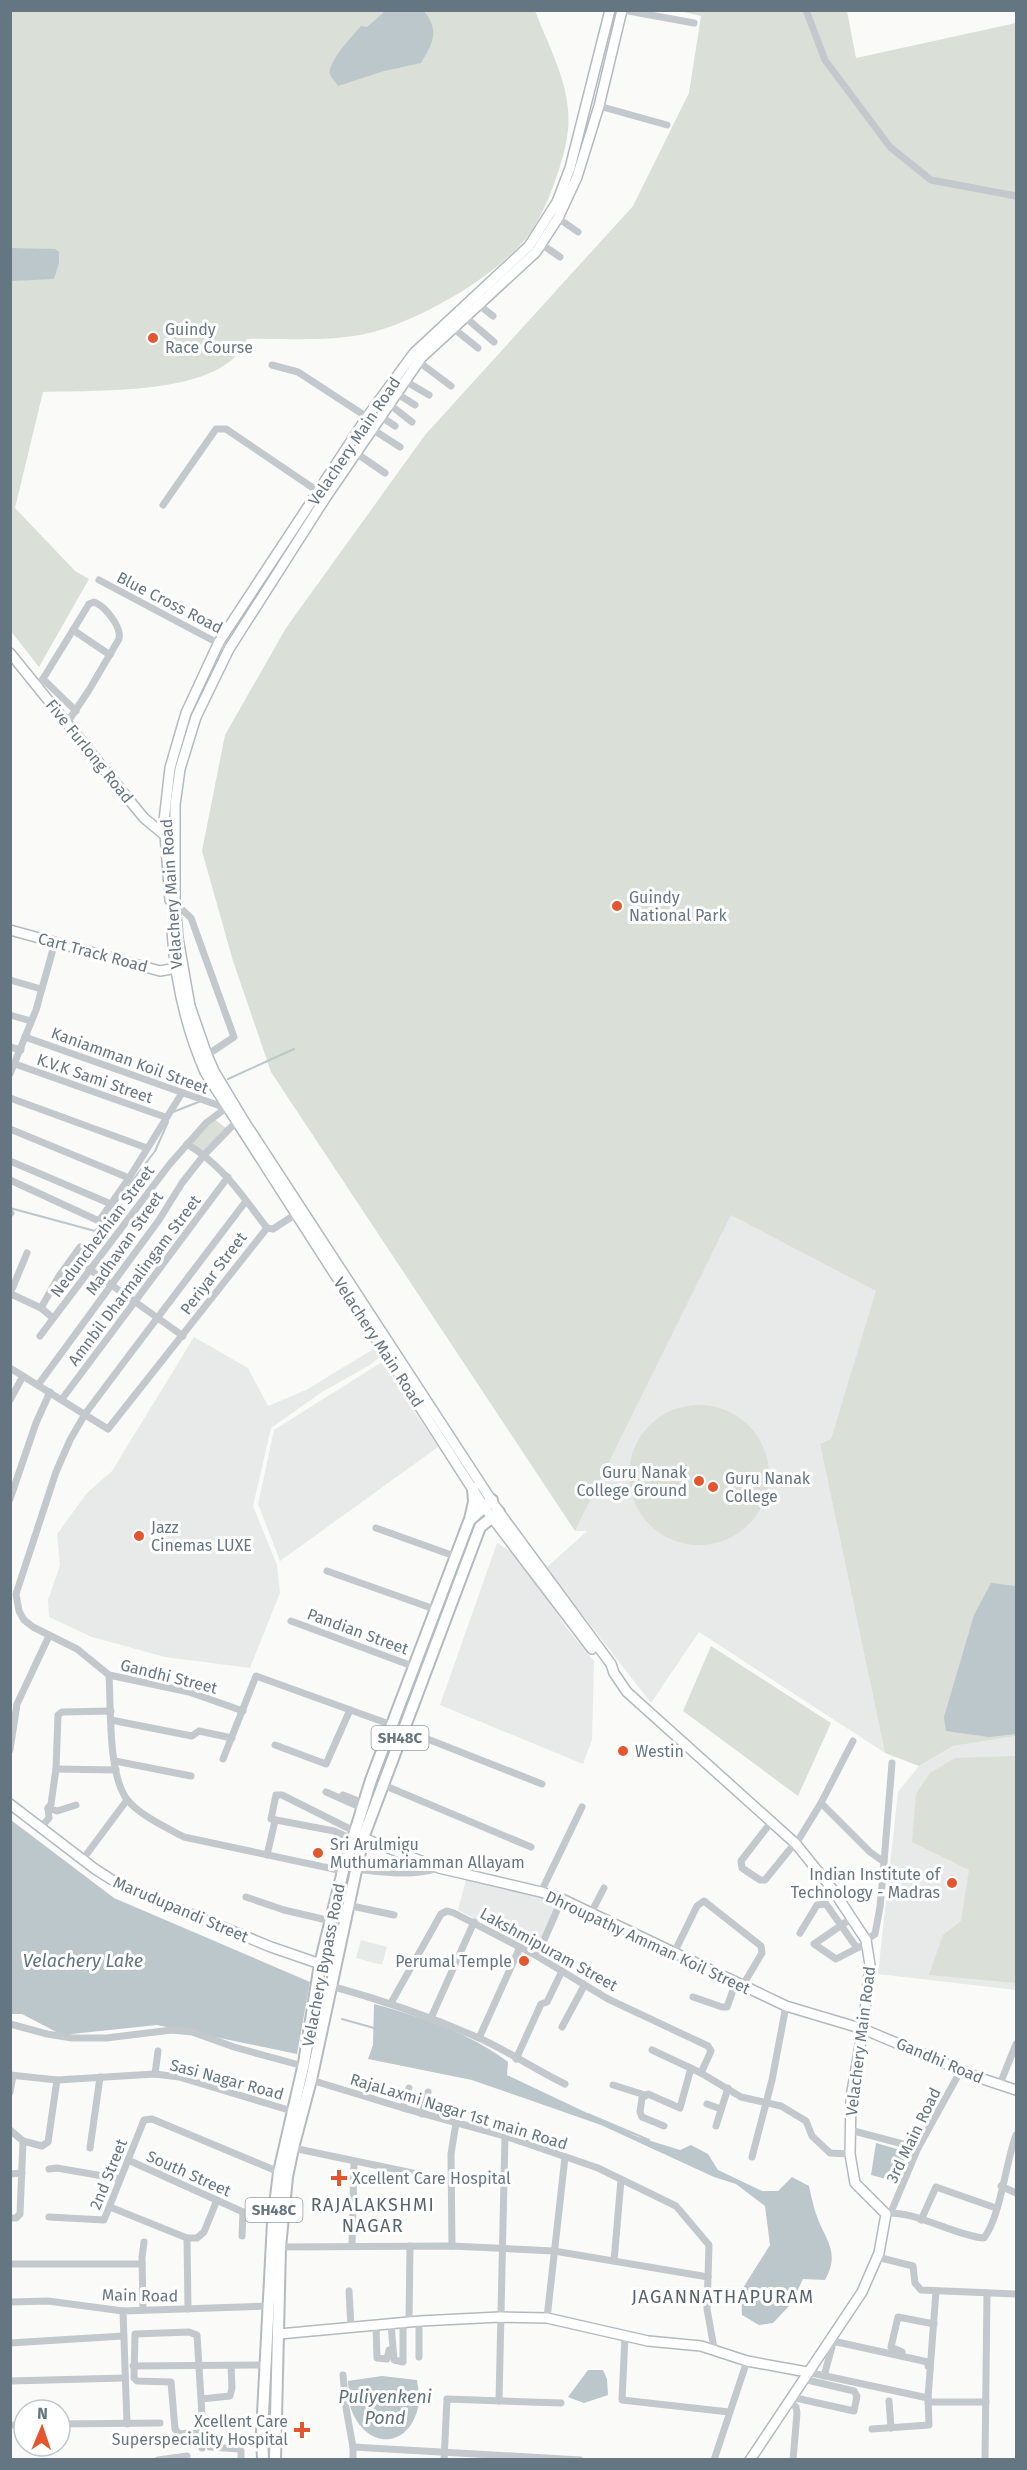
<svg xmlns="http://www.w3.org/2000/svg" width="1027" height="2470" viewBox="0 0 1027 2470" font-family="'Fira Sans',sans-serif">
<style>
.built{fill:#e8e9e9}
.green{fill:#dadfd7}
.water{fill:#bbc7cb}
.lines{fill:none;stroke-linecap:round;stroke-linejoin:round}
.stream{stroke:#bbc7cb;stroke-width:2}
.secondary-casing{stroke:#b3babf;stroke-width:12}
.primary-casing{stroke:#b5babe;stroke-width:14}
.street{stroke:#c3c8cc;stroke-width:7}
.secondary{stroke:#fff;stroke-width:9}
.primary{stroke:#fff;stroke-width:10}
.poi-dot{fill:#e4572e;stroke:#fff;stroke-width:2}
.labels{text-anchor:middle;stroke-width:6;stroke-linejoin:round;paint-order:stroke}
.shield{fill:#fff;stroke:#939fa8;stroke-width:1.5}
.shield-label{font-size:15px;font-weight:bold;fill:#657683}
.poi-label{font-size:16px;fill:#657683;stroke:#fff;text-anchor:start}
.street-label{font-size:16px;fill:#657683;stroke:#fff}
.water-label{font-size:18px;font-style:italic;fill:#60757c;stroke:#fff}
.neighbourhood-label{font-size:18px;letter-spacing:1.5px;fill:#57646e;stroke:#fff}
</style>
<rect width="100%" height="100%" fill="#fafaf8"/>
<g class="built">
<polygon points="731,1214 877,1291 831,1439 820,1444 885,1753 699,1632 651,1703 546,1568 587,1531 575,1531"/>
<polygon points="194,1337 248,1368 268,1406 306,1390 375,1348 382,1355 370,1365 322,1392 271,1428 253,1506 277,1565 280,1593 250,1668 165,1657 92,1637 49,1617 48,1600 60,1565 57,1534 87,1493 112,1471"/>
<polygon points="382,1362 438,1447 280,1561 258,1504 274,1430"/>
<polygon points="497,1543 520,1557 568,1630 594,1661 592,1740 583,1764 440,1705"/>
<polygon points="1016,1736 1016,1990 878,1974 898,1792 919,1766 953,1746"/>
<polygon points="466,1880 563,1901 537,1950 458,1910"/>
<polygon points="361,1940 387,1947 382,1965 356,1958"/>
</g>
<g class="green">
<path d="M10 11H535C547 42 565 75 568 109 570 127 566 146 561 163 554 186 545 210 532 230 503 274 416 323 365 334 327 342 285 338 247 339 244 344 241 351 237 355 200 395 94 390 43 392L15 508 75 571 89 579 39 667 10 630Z"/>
<polygon points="680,11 847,11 856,58 1016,23 1016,1736 953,1746 919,1766 885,1753 820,1444 831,1439 876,1291 731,1215 575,1531 271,1072 233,961 202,851 225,735 286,628 425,435 633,206 689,93 701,16"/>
<polygon points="214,1119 226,1128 204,1152 189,1143"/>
<circle cx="699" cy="1475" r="70"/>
<polygon points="711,1646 831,1723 798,1796 683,1711"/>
<polygon points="1016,1756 1016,1983 929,1975 943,1935 961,1921 969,1870 912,1842 916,1794 930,1773 955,1758"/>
</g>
<g class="water">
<path d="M383 11H424C440 31 433 43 421 63L384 71 338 86C336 82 331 78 330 74 327 63 353 35 361 26L367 27 383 13Z"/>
<polygon points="11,248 55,249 59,252 59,263 54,279 11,281"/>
<polygon points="991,1583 1016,1586 1016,1734 989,1737 946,1731 944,1717 974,1615"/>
<polygon points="11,1820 114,1898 310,1982 297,2054 157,2025 62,2035 22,2014 11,2014"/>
<path d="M374 2004C421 2017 468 2032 508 2062L507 2075 638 2137 680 2150 691 2145 708 2154 718 2170 762 2191H778L792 2177 809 2186C811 2195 813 2205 816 2214 825 2240 841 2252 825 2280L803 2279 791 2304 773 2323 759 2325 742 2315 741 2291 770 2245 765 2206 736 2184 714 2177 601 2125 472 2080 368 2059 373 2045Z"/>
<polygon points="876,2143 907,2152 897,2182 871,2175"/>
<polygon points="588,2370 603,2370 607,2379 608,2395 584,2403 568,2397"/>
<path d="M382 2376 417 2380C418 2389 421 2399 418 2408 407 2451 365 2448 351 2409 348 2401 349 2389 348 2381Z"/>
</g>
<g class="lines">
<g class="stream">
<polyline points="228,1079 294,1049"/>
<polyline points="173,1112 201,1101"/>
<polyline points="10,1208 95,1231 102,1222"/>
<polyline points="112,1208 155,1151 168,1122"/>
<polyline points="342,2019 374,2028"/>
<polyline points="588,2114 649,2140"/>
</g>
<g class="secondary-casing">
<g id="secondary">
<polyline points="622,10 599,106 577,177 558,218 536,252 421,358 326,497 229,649 196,717 180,769 175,805 175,903 178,938 190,1006 207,1055 214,1071 244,1121 499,1512 611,1664 614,1673 627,1692 796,1844 833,1890 866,1940 870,1965 863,2029 851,2097 850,2154 855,2183 886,2214 879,2253 862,2292 750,2460"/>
<polyline points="10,653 130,801 144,818 168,838"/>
<polyline points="170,900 164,821 170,768 186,713 219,642 367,417 414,353 529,246 557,202 570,168 610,10"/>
<polyline points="10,930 160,971 176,968"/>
<path d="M172 931C175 980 186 1028 205 1072L484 1507 592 1649"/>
<polyline points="10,1804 95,1869 120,1885 271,1947 335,1969"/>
<polyline points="363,1838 439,1868 541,1892 562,1899 786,2006 863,2029 980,2078 1016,2090"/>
<polyline points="279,2334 420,2321 500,2317 547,2318 648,2341 701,2346 747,2361 807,2372"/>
</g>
</g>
<g class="primary-casing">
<g id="primary">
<polyline points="471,1519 492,1500"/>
<polyline points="263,2460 262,2433 273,2222 279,2172 304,2063 320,1964 343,1871 371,1780 470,1519 474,1502 473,1488"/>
<polyline points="275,2460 280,2247 287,2177 293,2148 311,2080 363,1838 480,1527 499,1512"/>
</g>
</g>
<g class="street">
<polyline points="623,10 694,23"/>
<polyline points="806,10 825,60 890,147 931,180 1016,196"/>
<polyline points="599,106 667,125"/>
<polyline points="558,218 578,232"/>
<polyline points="541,244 560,257"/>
<polyline points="479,305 493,316"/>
<polyline points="465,317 494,342"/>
<polyline points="453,328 478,348"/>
<polyline points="419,362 451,386"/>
<polyline points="272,365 298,372 367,417"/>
<polyline points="405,381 429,395"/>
<polyline points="396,393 415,405"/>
<polyline points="389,404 412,422"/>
<polyline points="380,416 395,426"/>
<polyline points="372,429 400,447"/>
<polyline points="356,453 385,473"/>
<polyline points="163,505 216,429 226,429 322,494"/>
<polyline points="99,580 229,649"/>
<polyline points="73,630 110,655"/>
<polyline points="43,679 76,711"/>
<path d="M38 687 89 604 94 602C105 606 122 627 119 639L89 690 67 723"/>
<polyline points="175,903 191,918 234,1037 207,1055"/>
<polyline points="10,980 41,989"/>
<polyline points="10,1015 31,1021"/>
<polyline points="25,1037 226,1108"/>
<polyline points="10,1047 21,1050"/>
<polyline points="15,1064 165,1117"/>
<polyline points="10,1074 36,1010 55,942"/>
<polyline points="10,1098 147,1148"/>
<polyline points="10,1129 129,1178"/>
<path d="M187 1144C223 1166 241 1194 267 1228L273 1229 296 1214"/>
<polyline points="10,1161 111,1204"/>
<polyline points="10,1180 99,1221 129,1178 182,1093"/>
<polyline points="10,1214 11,1213"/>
<polyline points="89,1269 183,1336"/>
<polyline points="10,1294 27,1253"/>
<polyline points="11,1294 41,1308 53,1318"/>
<polyline points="41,1308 59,1276 80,1247"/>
<polyline points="40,1336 169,1165 206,1123 226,1108"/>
<polyline points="10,1368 108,1429 267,1228"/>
<polyline points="38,1385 159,1220 182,1183 204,1155 236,1122"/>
<polyline points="62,1399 228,1177"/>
<polyline points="10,1400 23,1376"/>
<polyline points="10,1499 36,1423 50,1392"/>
<polyline points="376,1528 457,1557"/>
<polyline points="327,1571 437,1610"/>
<polyline points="291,1621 415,1667"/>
<path d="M109 1675C111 1707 108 1772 126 1798 137 1814 167 1828 184 1837L343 1871"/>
<polyline points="243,1711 189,1692 109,1675 77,1649 33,1627 24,1620 19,1611 16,1594 56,1472 70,1440 85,1414 130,1354 246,1201"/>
<polyline points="111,1720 192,1736 199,1731 232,1738"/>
<polyline points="275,1745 326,1764 350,1710"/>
<polyline points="10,1750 17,1704 49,1636"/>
<polyline points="223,1759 256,1676 392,1725 542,1784"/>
<polyline points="115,1761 191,1776"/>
<polyline points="56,1769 116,1770"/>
<polyline points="381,1784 531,1847"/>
<polyline points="326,1792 362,1808"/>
<polyline points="343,1795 363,1803"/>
<polyline points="821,1803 870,1852 884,1862 880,1907 875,1934 866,1940"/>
<polyline points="48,1808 57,1811 76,1805"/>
<polyline points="772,1821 741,1861 742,1868 760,1880 765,1880 795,1843"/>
<polyline points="42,1826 49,1818 48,1808 51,1804 56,1769 58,1715 62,1712 111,1711"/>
<polyline points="352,1839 334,1831 271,1819 276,1795 282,1795 354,1831"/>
<polyline points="796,1844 821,1803 853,1741"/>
<polyline points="267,1855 275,1821"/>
<polyline points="83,1859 127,1800"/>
<polyline points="884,1862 892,1763"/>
<path d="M354 1869C383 1872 410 1877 439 1868"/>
<polyline points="541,1892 582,1807"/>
<polyline points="246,1897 284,1910 331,1921"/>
<polyline points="347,1905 394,1915"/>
<polyline points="591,1913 604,1888"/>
<polyline points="852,1918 814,1944 836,1959 867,1943"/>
<polyline points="800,1933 817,1905 826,1904 857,1948"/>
<polyline points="674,1953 697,1906 704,1901 761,1946 762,1953 743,1985"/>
<polyline points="537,1956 562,1899"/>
<path d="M331 1986C382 2000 431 2017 479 2038 508 2051 536 2070 565 2084"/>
<polyline points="693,1997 722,2007 727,2007 736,1982"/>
<polyline points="391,2003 441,1914 447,1911 454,1913 537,1956 608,1999 708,2046 711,2051 701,2073"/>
<polyline points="431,2018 474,1922"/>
<polyline points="10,2024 47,2034 72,2038 106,2038 172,2030 192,2032 234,2047 303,2066"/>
<polyline points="562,2027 584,1986"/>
<polyline points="479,2038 520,1947"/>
<polyline points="652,2050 701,2073 741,2097 781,2106 806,2121 812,2136 830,2153 850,2154"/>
<polyline points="516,2059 541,2004 547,2002 562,1971"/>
<polyline points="155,2074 158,2051"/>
<polyline points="10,2075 57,2080 155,2074 179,2077 292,2111"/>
<polyline points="311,2080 403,2108 505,2136 598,2168 676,2206 709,2245 707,2309 714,2348"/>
<polyline points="1000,2084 1016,2044"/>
<polyline points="613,2085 645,2095"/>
<polyline points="10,2092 13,2076"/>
<polyline points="707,2104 721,2109"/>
<polyline points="403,2108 409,2088"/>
<polyline points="422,2114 428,2092"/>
<polyline points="664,2126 642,2117 640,2112 642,2098 648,2094 680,2108 691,2068"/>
<polyline points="716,2126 728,2088"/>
<polyline points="10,2130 23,2141 42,2146 48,2142 57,2080"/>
<polyline points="850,2130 918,2148"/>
<polyline points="90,2148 100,2077"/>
<polyline points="293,2148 451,2181"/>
<polyline points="752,2157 772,2080 786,2006"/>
<polyline points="128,2160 243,2212 273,2222"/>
<polyline points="49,2169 57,2168 120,2179"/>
<polyline points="10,2174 22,2173"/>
<polyline points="1001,2186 1016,2193"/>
<polyline points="110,2207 187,2238 197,2238 204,2232 217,2200"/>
<polyline points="891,2212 918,2148 961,2070"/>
<path d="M886 2214C908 2208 959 2237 984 2238 1001 2215 1005 2165 1016 2135"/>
<polyline points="49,2217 104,2220 144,2120 152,2119 279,2172"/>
<polyline points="10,2218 16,2218 20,2214 23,2141"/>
<polyline points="921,2220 936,2187 996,2208"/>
<polyline points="242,2236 243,2212"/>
<polyline points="187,2238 188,2309"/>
<polyline points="352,2246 354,2161"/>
<polyline points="452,2246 451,2154 456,2123"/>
<polyline points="280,2247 452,2246 554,2251 708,2277"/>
<polyline points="877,2257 913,2266 915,2283 921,2290 1016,2294"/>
<polyline points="614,2261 621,2180"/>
<polyline points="10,2264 142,2264"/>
<polyline points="349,2291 351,2327"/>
<polyline points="10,2302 48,2301 123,2311 269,2306"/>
<polyline points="143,2310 142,2257 144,2242"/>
<polyline points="123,2311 127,2424"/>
<polyline points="547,2318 565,2157"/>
<polyline points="409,2322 410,2246"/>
<polyline points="391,2324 394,2360 403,2362 403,2323"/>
<polyline points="376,2325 377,2358 387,2359 389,2350"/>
<polyline points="625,2336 622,2400 729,2412"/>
<polyline points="10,2343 123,2336"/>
<polyline points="902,2352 891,2347 898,2317 934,2324"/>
<polyline points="419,2357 419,2321"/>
<polyline points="133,2366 266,2365"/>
<polyline points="807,2372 928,2398"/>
<polyline points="343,2375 346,2408 353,2447 353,2460"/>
<polyline points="824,2376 833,2343 837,2342 928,2362 928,2366"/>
<polyline points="10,2381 125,2378"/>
<polyline points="791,2397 854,2411 857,2396 854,2391 803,2379"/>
<polyline points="201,2399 197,2335 189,2332 135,2334 134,2378 137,2381 171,2382 175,2429 179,2434 203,2432 201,2399 230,2396 232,2388 231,2366"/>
<polyline points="789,2400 796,2407 797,2413 793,2460"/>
<polyline points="499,2401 505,2136"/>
<polyline points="889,2401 891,2428"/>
<polyline points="928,2402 986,2402"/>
<polyline points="60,2424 160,2423"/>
<polyline points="10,2425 24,2425"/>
<polyline points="872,2429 929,2425 928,2398 936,2291"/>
<polyline points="201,2434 202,2448"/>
<polyline points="210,2447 239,2449 241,2451 241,2460"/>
<polyline points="353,2447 580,2460"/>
<polyline points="158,2460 187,2456"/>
<polyline points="444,2460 447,2399 561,2403"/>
<polyline points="714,2460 747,2361"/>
<polyline points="985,2460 987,2293"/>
</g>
<use href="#secondary" class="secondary"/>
<use href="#primary" class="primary"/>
</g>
<g class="poi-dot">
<circle cx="153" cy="338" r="6"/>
<circle cx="617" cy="906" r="6"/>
<circle cx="699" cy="1481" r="6"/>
<circle cx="713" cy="1487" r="6"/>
<circle cx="139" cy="1536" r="6"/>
<circle cx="623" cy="1751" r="6"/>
<circle cx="318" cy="1853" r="6"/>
<circle cx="952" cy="1883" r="6"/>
<circle cx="524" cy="1961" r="6"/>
<path d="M336 2169h6v6h6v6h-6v6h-6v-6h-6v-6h6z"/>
<path d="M299 2421h6v6h6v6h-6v6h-6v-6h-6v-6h6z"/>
</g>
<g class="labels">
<g class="shield">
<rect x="371.5" y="1726" width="57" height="24" rx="4.5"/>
<rect x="245.5" y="2198" width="57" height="24" rx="4.5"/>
</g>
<g class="shield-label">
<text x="400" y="1743">SH48C</text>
<text x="274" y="2215">SH48C</text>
</g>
<g class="poi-label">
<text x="165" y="335">Guindy<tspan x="165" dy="18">Race Course</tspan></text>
<text x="629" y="903">Guindy<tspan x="629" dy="18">National Park</tspan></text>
<text x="687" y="1478" text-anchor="end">Guru Nanak<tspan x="687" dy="18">College Ground</tspan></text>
<text x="725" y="1484">Guru Nanak<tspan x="725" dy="18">College</tspan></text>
<text x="151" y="1533">Jazz<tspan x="151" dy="18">Cinemas LUXE</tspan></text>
<text x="635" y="1757">Westin</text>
<text x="330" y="1850">Sri Arulmigu<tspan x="330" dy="18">Muthumariamman Allayam</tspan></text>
<text x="940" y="1880" text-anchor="end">Indian Institute of<tspan x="940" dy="18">Technology - Madras</tspan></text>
<text x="512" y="1967" text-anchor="end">Perumal Temple</text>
<text x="352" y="2184">Xcellent Care Hospital</text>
<text x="288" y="2427" text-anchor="end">Xcellent Care<tspan x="288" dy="18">Superspeciality Hospital</tspan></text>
</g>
<g class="street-label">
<text transform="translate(354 441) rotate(-56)" y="6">Velachery Main Road</text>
<text transform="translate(170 602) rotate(27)" y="6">Blue Cross Road</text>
<text transform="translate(90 751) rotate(51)" y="6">Five Furlong Road</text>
<text transform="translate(171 894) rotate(-94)" y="6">Velachery Main Road</text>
<text transform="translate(93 952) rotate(15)" y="6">Cart Track Road</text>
<text transform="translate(130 1060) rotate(20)" y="6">Kaniamman Koil Street</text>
<text transform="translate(95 1078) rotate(19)" y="6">K.V.K Sami Street</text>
<text transform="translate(102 1231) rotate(-53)" y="6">Nedunchezhian Street</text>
<text transform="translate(124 1243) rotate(-55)" y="6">Madhavan Street</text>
<text transform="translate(213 1273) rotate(-53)" y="6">Periyar Street</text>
<text transform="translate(134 1280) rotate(-53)" y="6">Amnbil Dharmalingam Street</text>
<text transform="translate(379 1342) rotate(57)" y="6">Velachery Main Road</text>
<text transform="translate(358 1631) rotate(20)" y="6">Pandian Street</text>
<text transform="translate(169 1676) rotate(14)" y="6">Gandhi Street</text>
<text transform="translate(181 1909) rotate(23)" y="6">Marudupandi Street</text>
<text transform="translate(648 1942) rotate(25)" y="6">Dhroupathy Amman Koil Street</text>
<text transform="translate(549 1949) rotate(29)" y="6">Lakshmipuram Street</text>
<text transform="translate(323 1965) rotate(-79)" y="6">Velachery Bypass Road</text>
<text transform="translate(860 2041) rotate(-83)" y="6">Velachery Main Road</text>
<text transform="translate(940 2060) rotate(23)" y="6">Gandhi Road</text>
<text transform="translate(227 2079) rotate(15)" y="6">Sasi Nagar Road</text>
<text transform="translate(459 2111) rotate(17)" y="6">RajaLaxmi Nagar 1st main Road</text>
<text transform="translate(913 2135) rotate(-64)" y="6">3rd Main Road</text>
<text transform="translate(189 2173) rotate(24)" y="6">South Street</text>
<text transform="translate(108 2174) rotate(-68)" y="6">2nd Street</text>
<text transform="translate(140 2295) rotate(1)" y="6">Main Road</text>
</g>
<g class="water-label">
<text x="83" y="1967">Velachery Lake</text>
<text x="385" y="2403">Puliyenkeni<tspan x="385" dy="21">Pond</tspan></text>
</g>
<g class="neighbourhood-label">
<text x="373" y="2211">RAJALAKSHMI<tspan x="373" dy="21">NAGAR</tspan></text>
<text x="723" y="2303">JAGANNATHAPURAM</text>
</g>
</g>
<rect width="1027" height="2470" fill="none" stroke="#657683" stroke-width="24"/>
<g transform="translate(42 2428) rotate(2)"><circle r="28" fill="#ffffff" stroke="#c1c8cd" stroke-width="1.5"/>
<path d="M0-4.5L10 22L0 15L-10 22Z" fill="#e4572e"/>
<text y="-9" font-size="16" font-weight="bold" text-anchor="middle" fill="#657683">N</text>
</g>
</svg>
